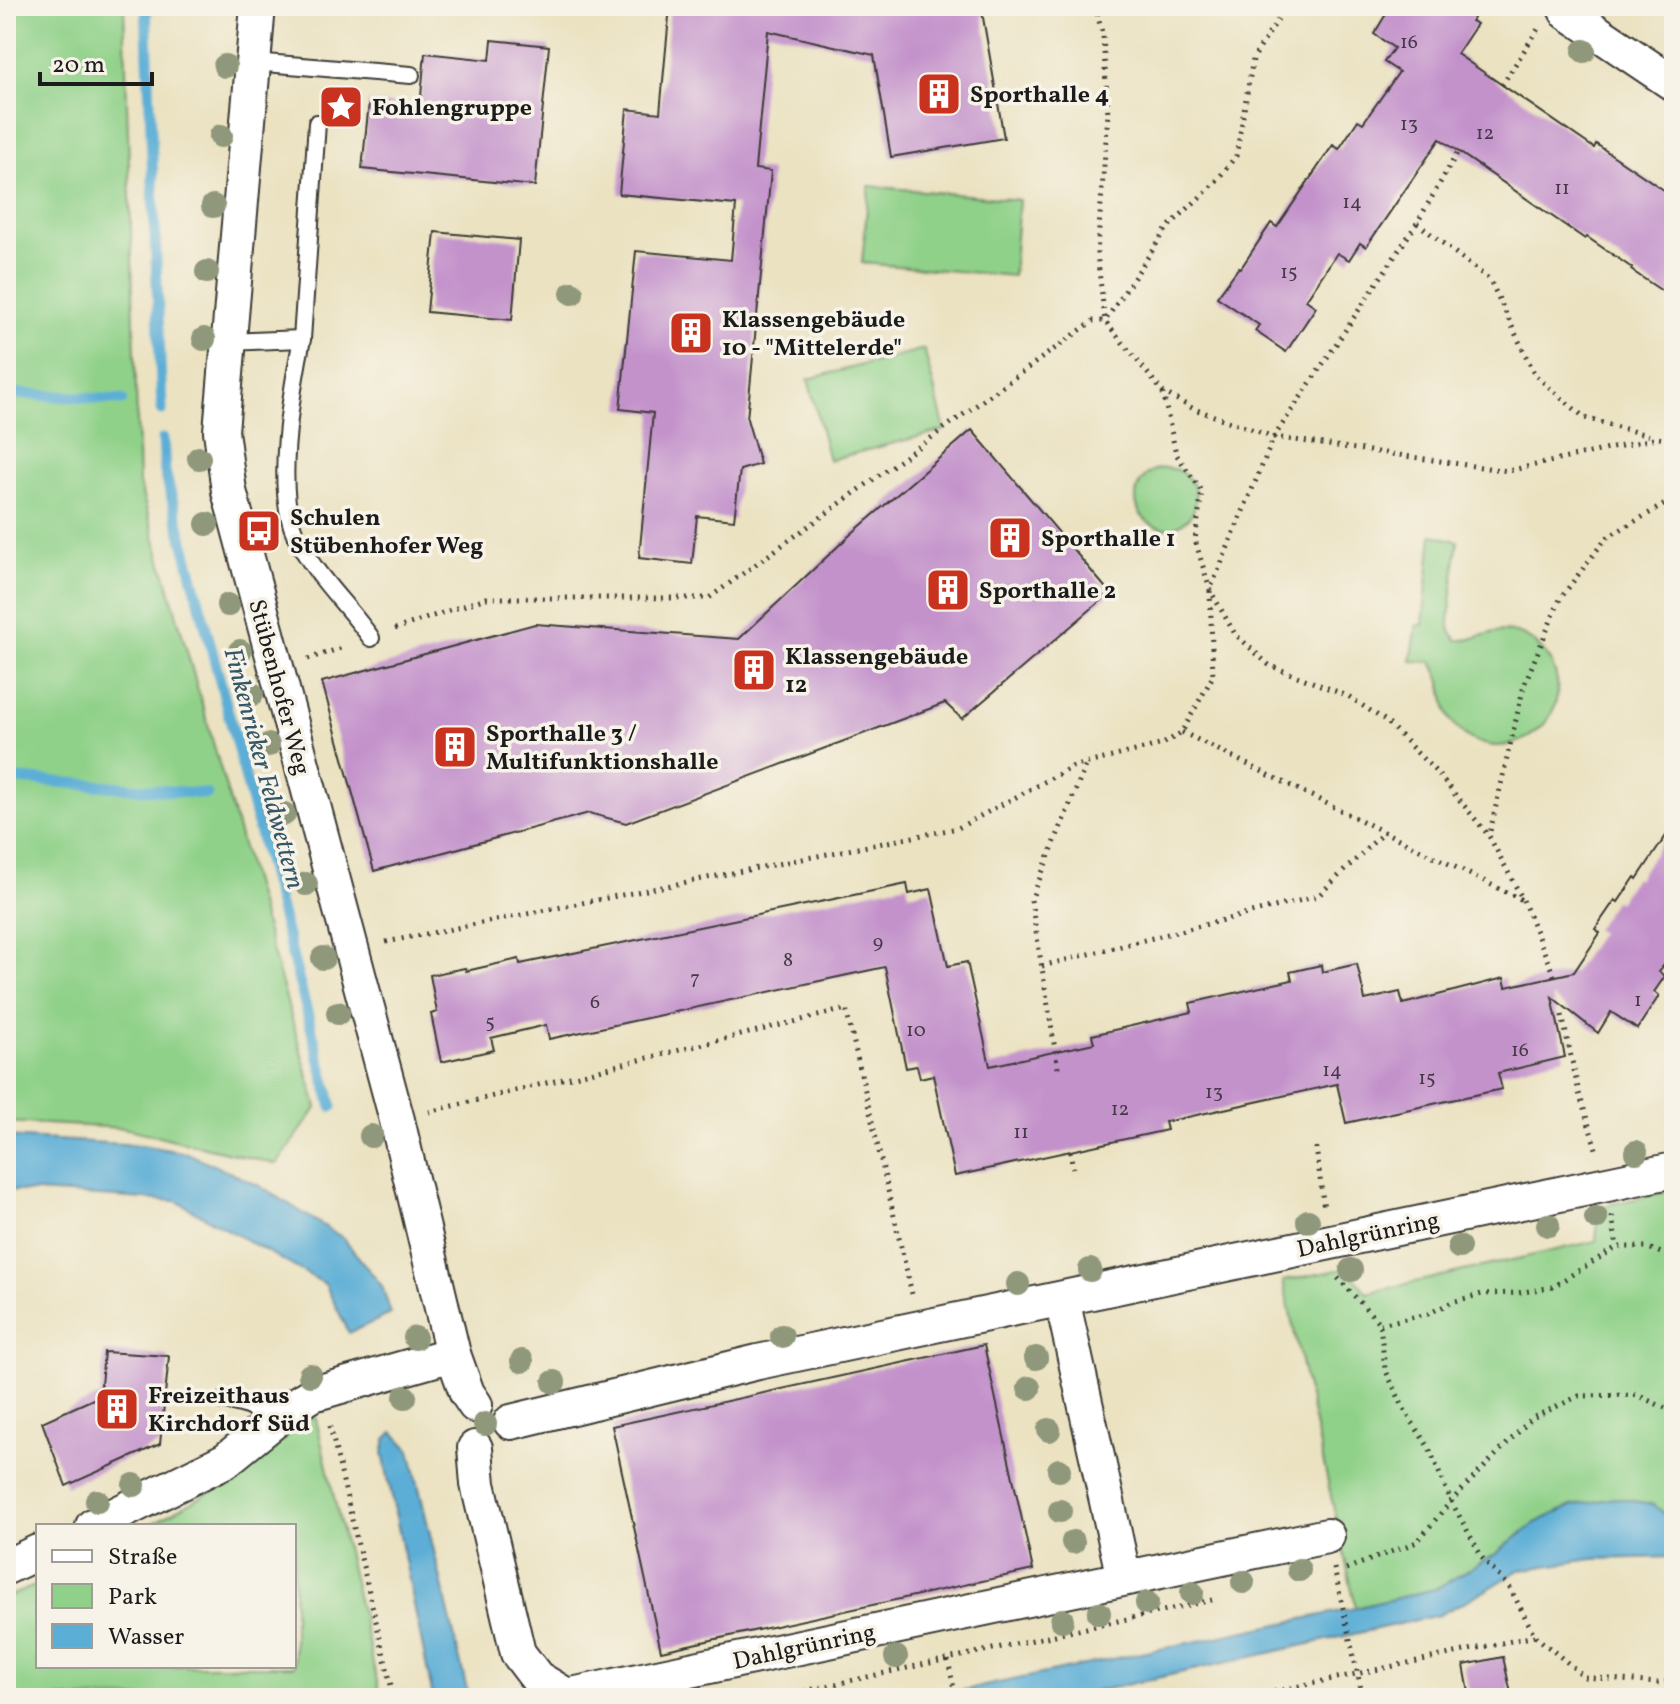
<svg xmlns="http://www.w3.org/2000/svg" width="1680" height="1704" viewBox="0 0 1680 1704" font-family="Vollkorn,serif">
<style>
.green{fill:#90d189;stroke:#567652;stroke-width:2}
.water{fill:#5baed6;stroke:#3c6579;stroke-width:2}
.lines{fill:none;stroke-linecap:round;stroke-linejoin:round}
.stream{stroke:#5baed6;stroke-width:11}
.building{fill:#c392cb}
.lane-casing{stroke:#3b3a35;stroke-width:20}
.street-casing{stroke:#3b3a35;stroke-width:38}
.path{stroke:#3b3a35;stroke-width:5;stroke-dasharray:2 6;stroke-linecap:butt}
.lane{stroke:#fff;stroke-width:16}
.street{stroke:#fff;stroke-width:34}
.tree{fill:#90987b}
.labels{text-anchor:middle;stroke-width:7;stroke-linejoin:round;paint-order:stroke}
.number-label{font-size:20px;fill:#463a48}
.poi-label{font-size:24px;font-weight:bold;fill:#1c1c1c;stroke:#f7f3e8;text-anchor:start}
.street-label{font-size:24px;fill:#1c1c1c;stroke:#f7f3e8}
.water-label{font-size:26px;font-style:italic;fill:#355666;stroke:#f7f3e8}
</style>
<rect width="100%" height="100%" fill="#f7f3e8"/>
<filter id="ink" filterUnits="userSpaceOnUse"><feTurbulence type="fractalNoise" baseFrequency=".0125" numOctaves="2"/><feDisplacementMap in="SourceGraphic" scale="16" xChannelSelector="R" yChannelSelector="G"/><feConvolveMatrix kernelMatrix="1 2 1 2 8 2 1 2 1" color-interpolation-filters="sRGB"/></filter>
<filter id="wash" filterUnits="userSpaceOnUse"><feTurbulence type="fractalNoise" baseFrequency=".006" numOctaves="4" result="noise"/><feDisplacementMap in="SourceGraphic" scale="32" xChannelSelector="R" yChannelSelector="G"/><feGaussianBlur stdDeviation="1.8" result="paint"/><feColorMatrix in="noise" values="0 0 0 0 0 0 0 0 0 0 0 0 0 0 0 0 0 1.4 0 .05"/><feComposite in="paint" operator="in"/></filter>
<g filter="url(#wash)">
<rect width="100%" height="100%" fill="#ebe2c1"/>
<g class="green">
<polygon points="6,6 124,6 139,483 317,1107 277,1164 124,1128 6,1122"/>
<polygon points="869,186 1019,200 1013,276 862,263"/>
<polygon points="924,349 945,430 829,460 808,379"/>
<circle cx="1166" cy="498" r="30"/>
<path d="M1432 535 1458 541 1449 620 1450 632 1457 640C1478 642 1491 626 1516 633 1530 637 1541 647 1549 659 1586 723 1493 781 1451 720 1444 708 1445 697 1442 685 1440 677 1435 669 1432 662L1411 661 1417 625H1423Z"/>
<polygon points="1674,1190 1674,1521 1652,1504 1615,1498 1572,1506 1535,1523 1493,1556 1435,1589 1356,1608 1283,1281 1347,1268 1367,1293 1596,1241 1599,1207"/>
<polygon points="315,1415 381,1698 6,1698 6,1597 38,1585 38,1666 294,1666 294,1526 148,1526 230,1481"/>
</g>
<g class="water">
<polygon points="6,1137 141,1145 187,1153 258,1185 343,1238 382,1286 391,1314 349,1333 325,1284 176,1201 6,1190"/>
<polygon points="393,1432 410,1450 469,1698 433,1698 383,1453 386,1439"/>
<polygon points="1615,1498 1652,1504 1674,1521 1674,1557 1593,1559 1519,1570 1487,1590 1439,1615 1067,1698 927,1698 1355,1608 1435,1589 1493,1556 1535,1523 1572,1506"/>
</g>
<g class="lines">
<g class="stream">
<polyline points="146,6 162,410"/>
<polyline points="6,393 122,400"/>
<polyline points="163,439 165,472 332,1107"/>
<polyline points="6,778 207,794"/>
</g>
</g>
<g id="blocks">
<g class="building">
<polygon points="670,6 981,6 1004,138 891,157 874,55 768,31 755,169 771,171 747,419 760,464 740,470 734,520 697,516 692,564 639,558 653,413 620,409 636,251 731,260 736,205 619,194 627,109 660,113"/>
<polygon points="1391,6 1481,6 1471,21 1477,24 1457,54 1594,148 1596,144 1674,197 1674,299 1631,270 1632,268 1587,237 1585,239 1440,139 1366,247 1360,243 1349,260 1337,253 1306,300 1316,307 1286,352 1255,331 1259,325 1217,297 1239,267 1241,268 1271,223 1277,227 1333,145 1339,149 1358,120 1363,123 1399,72 1384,62 1394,48 1374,34"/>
<polygon points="492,40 549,46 535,186 362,169 369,102 420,107 425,53 490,60"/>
<polygon points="435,232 519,240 512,320 427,312"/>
<polygon points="972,430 1110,593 962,719 945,703 626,823 589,813 374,871 322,682 535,624 739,639 850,535"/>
<polygon points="1674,824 1674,950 1659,972 1665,976 1654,992 1659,996 1637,1029 1611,1012 1598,1033 1552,997 1565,1057 1498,1073 1502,1089 1346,1123 1337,1084 1165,1122 1167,1130 955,1176 933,1075 920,1078 917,1066 906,1068 885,967 549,1039 546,1025 491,1038 494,1050 441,1062 431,1014 437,1012 430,975 465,968 466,971 519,959 520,964 907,884 909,894 931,889 948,966 967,962 990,1066 1094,1043 1092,1035 1192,1012 1190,1003 1292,980 1290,972 1321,965 1322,972 1357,964 1365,1000 1400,992 1403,1004 1504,978 1506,987 1574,972 1600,933 1595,929 1615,900 1618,902 1635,877 1637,879"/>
<polygon points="984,1345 1033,1570 661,1651 612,1426"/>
<polygon points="104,1352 169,1356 160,1444 66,1486 42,1422 100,1396"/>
<polygon points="1503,1657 1512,1698 1470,1698 1464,1665"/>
</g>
</g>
</g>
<g filter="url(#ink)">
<use href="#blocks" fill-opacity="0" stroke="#3b3a35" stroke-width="2"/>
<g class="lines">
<g class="lane-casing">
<g id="lane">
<polyline points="253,62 411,75"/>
<polyline points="302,339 317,123"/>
<path d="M227 342 302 339C292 389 274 487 295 534 312 573 346 603 371 638"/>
<path d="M223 1401C244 1402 257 1410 274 1421"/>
</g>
</g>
<g class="street-casing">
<g id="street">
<polyline points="258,6 221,431 229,491 397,1120 453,1354 467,1393 475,1405"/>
<polyline points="1564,6 1567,12 1674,84"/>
<polyline points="1062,1299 1124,1578"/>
<polyline points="511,1422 758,1362 1674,1170"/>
<polyline points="475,1448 478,1484 518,1653 537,1678 567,1696 1327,1536"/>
<polyline points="93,1526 226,1460 290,1408 313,1394 453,1354"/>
<polyline points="6,1567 38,1552"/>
</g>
</g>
<g class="path">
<polyline points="1095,6 1103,36 1108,114 1097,254 1105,321 1163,392 1194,409 1274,437 1508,471 1658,438 1674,440"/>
<polyline points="1502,85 1538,29"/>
<polyline points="1417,223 1490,280 1535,375 1585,418 1654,437"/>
<polyline points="1163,393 1176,454 1202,491 1195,540 1210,590 1235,634 1269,665 1348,696 1386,721 1440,776 1489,836"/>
<polyline points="395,629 486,598 709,598 1093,321 1105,321 1168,227 1214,184 1236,156 1253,59 1278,19 1289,6"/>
<polyline points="308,659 344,647"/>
<polyline points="1182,732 1522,900"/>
<polyline points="386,942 958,828 1072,767 1163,744 1182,732 1213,676 1210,590 1274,437 1417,223 1459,150"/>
<polyline points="1042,966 1318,896 1384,832"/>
<polyline points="1554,976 1523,900 1489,836 1524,685 1560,599 1606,538 1674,499"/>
<polyline points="1562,1015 1579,1093 1597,1152"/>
<polyline points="1058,1068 1031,900 1086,765"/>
<polyline points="429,1112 846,1009 912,1294"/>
<polyline points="1316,1147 1324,1209"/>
<polyline points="1070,1151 1073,1168"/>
<polyline points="1612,1216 1617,1247"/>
<polyline points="1338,1278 1380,1324 1385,1369 1405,1411 1429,1448 1451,1501 1483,1559 1510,1588 1535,1636 1585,1677 1658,1683 1674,1680"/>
<polyline points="1380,1324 1428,1314 1452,1302 1482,1294 1518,1293 1552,1287 1617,1247 1646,1247 1674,1258"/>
<polyline points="330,1426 394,1698"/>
<polyline points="1334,1568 1363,1698"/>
<polyline points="1346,1569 1417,1542 1451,1501 1532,1418 1579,1396 1637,1395 1674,1412"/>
<polyline points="948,1660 956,1698"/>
<polyline points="773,1698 1212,1600"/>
<polyline points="1243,1698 1535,1636"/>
</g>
<use href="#lane" class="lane"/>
<use href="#street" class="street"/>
</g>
<g class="tree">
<circle cx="1584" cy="51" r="12"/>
<circle cx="225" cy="66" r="12"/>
<circle cx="221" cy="136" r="12"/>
<circle cx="213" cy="206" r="12"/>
<circle cx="207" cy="272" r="12"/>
<circle cx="572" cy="293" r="12"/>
<circle cx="204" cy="339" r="12"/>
<circle cx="199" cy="458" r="12"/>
<circle cx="207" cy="524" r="12"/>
<circle cx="228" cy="605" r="12"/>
<circle cx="240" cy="651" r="12"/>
<circle cx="252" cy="694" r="12"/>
<circle cx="268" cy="745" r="12"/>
<circle cx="284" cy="814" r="12"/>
<circle cx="306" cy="884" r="12"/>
<circle cx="323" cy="958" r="12"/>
<circle cx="338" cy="1013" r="12"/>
<circle cx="371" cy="1136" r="12"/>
<circle cx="1636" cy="1152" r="12"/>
<circle cx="1596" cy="1218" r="12"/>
<circle cx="1308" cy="1221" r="12"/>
<circle cx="1548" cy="1225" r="12"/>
<circle cx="1459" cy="1247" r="12"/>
<circle cx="1090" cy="1270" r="12"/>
<circle cx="1351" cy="1270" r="12"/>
<circle cx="1018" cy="1284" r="12"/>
<circle cx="782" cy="1336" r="12"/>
<circle cx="415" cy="1338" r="12"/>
<circle cx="1036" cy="1358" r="12"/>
<circle cx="522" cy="1361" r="12"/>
<circle cx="310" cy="1375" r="12"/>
<circle cx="554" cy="1382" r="12"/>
<circle cx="1029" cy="1388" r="12"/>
<circle cx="405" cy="1397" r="12"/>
<circle cx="485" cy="1424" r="12"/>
<circle cx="1049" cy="1430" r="12"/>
<circle cx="1059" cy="1470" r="12"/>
<circle cx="134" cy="1485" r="12"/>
<circle cx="97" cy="1501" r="12"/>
<circle cx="1060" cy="1511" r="12"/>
<circle cx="1073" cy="1542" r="12"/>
<circle cx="1299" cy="1570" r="12"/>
<circle cx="1243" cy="1582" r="12"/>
<circle cx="1192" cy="1593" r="12"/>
<circle cx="1147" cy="1603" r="12"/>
<circle cx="1099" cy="1613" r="12"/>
<circle cx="1062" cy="1620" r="12"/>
<circle cx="896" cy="1657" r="12"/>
</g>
</g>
<defs>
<g id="building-square" transform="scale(2.3)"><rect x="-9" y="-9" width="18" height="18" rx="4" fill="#c8321e" stroke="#f7f3e8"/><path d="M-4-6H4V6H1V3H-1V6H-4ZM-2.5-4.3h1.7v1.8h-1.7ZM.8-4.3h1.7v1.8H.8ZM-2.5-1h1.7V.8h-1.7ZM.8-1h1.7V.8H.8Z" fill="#fff"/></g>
<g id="sight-square" transform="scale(2.3)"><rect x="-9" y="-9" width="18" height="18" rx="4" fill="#c8321e" stroke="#f7f3e8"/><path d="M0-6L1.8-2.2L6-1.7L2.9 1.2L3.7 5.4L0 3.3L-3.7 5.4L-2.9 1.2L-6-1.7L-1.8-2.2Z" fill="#fff"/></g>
<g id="bus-square" transform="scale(2.3)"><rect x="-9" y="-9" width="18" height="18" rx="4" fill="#c8321e" stroke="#f7f3e8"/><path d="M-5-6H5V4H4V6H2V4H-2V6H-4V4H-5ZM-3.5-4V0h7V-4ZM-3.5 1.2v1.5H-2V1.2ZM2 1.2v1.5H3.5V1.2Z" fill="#fff"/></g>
</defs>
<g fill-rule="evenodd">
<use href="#building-square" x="939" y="94"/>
<use href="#sight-square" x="341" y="107"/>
<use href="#building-square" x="691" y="333"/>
<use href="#bus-square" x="259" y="531"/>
<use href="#building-square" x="1010" y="538"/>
<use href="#building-square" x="948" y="590"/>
<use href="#building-square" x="754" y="670"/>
<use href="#building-square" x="455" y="747"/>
<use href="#building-square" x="117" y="1409"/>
</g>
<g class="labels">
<g class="number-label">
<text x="1409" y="48">16</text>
<text x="1409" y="130">13</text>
<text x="1485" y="139">12</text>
<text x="1562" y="194">11</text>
<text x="1352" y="208">14</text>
<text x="1289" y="278">15</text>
<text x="878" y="948">9</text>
<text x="788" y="966">8</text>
<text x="695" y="984">7</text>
<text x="1638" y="1006">1</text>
<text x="595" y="1008">6</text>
<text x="490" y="1028">5</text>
<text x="916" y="1036">10</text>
<text x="1520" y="1056">16</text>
<text x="1332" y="1076">14</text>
<text x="1427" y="1084">15</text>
<text x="1214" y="1098">13</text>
<text x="1120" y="1115">12</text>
<text x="1021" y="1138">11</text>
</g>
<g class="poi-label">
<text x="970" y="102">Sporthalle 4</text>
<text x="372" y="115">Fohlengruppe</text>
<text x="722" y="327">Klassengebäude<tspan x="722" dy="28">10 - "Mittelerde"</tspan></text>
<text x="290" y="525">Schulen<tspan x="290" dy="28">Stübenhofer Weg</tspan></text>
<text x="1041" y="546">Sporthalle 1</text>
<text x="979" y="598">Sporthalle 2</text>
<text x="785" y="664">Klassengebäude<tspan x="785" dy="28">12</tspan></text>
<text x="486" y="741">Sporthalle 3 /<tspan x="486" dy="28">Multifunktionshalle</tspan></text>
<text x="148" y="1403">Freizeithaus<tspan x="148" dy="28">Kirchdorf Süd</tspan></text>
</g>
<g class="street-label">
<text transform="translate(280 687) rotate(75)" y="8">Stübenhofer Weg</text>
<text transform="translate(1368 1234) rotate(-12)" y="8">Dahlgrünring</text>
<text transform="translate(804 1646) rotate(-12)" y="8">Dahlgrünring</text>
</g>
<g class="water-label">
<text transform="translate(265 768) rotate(75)" y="9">Finkenrieker Feldwettern</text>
</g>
</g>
<rect width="1680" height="1704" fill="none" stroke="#f7f3e8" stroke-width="32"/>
<rect x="36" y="1524" width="260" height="144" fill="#f7f3e8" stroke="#9f9d96" stroke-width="2"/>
<rect x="52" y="1550" width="40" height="12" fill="#ffffff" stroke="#9f9d96" stroke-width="2"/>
<text x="108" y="1564" font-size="24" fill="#1c1c1c">Straße</text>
<rect x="52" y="1584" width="40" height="24" fill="#90d189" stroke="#9f9d96" stroke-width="2"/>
<text x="108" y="1604" font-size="24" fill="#1c1c1c">Park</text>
<rect x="52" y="1624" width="40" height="24" fill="#5baed6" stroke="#9f9d96" stroke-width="2"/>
<text x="108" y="1644" font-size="24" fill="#1c1c1c">Wasser</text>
<path d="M40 72v12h112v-12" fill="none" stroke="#1c1c1c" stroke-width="4"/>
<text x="52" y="72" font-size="24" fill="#1c1c1c" stroke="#f7f3e8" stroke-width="6" paint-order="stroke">20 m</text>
</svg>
